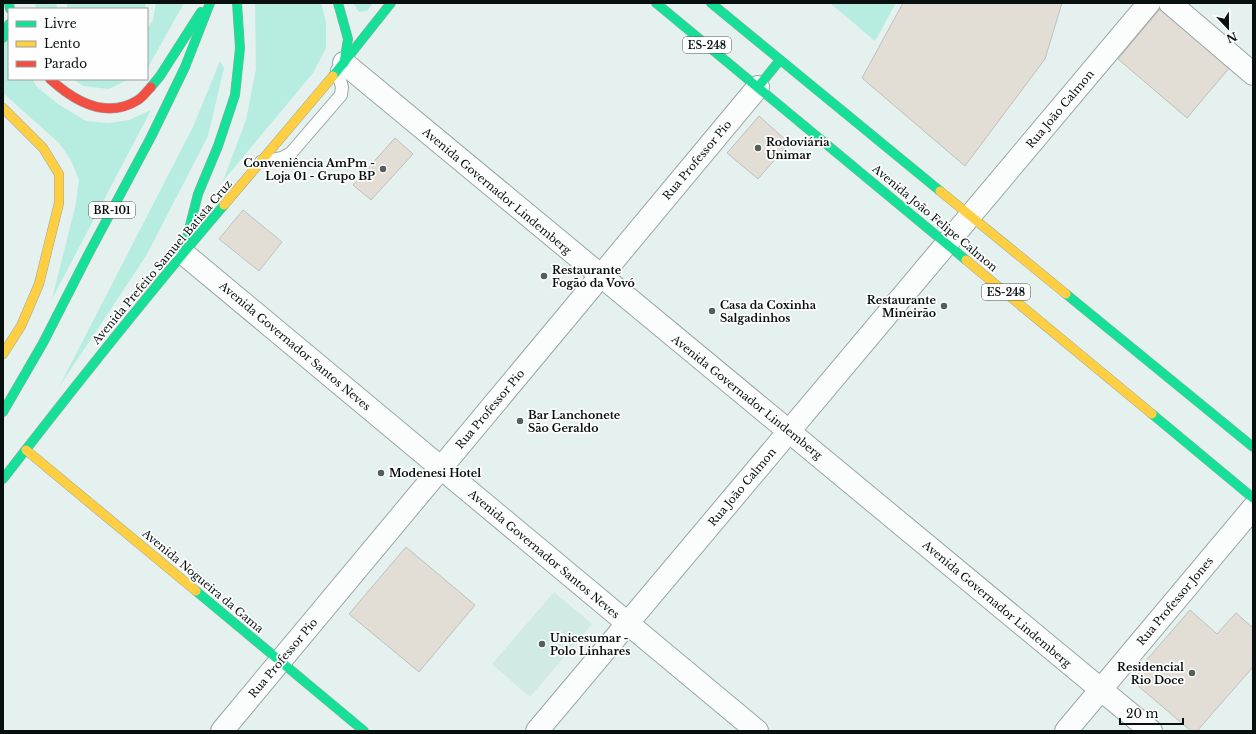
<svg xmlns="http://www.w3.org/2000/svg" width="1256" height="734" viewBox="0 0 1256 734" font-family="'Libre Baskerville',serif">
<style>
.built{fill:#d2eae4}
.green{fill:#b6ede0}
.building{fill:#e2ded6;stroke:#bfc1be}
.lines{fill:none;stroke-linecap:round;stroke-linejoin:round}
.lane-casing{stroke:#9ba6a3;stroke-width:14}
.street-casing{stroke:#9ba6a3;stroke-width:24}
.fast-casing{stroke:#9ba6a3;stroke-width:10}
.slow-casing{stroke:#9ba6a3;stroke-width:10}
.jam-casing{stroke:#9ba6a3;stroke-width:10}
.lane{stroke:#fbfdfc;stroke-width:12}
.street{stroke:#fbfdfc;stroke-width:22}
.fast{stroke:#16e098;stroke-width:9}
.slow{stroke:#ffcf43;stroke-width:9}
.jam{stroke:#f24e42;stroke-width:9}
.poi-dot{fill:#545f5c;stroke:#fefefe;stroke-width:1.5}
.labels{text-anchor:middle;stroke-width:3.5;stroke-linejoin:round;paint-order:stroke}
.shield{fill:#fefefe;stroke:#515756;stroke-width:1}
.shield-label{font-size:10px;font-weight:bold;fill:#07100e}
.street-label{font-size:11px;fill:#07100e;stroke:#fefefe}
.poi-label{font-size:11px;font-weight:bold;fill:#07100e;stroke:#fefefe;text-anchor:start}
</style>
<rect width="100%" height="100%" fill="#e4f1ee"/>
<polygon class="built" points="554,592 592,624 530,697 492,664"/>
<g class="green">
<polygon points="35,3 56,3 58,9 36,9"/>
<polygon points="67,3 146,3 145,9 67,9"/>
<polygon points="156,3 184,3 147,69 147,29 153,20"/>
<polygon points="255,3 321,3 326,22 326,48 313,73 223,181 246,120 256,69"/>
<polygon points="353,3 373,3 367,11 359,12"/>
<polygon points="830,3 896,3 875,41"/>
<polygon points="9,34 9,79 32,79 37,87 58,104 86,121 108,123 129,120 151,110 52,299 76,203 79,180 71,160 59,143 3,93 3,44"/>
<polygon points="220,61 224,68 208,136 146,256 59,387 193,127"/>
<polygon points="73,79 129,79 109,89 83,86"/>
</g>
<g class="building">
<polygon points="903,3 1062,3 1045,59 965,166 862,78"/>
<polygon points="1160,9 1230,67 1187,118 1118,59"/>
<polygon points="759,116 789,143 758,179 727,153"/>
<polygon points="395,138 413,154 371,200 353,185"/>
<polygon points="243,210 282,242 259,271 219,239"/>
<polygon points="406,547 475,605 419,672 349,614"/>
<polygon points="1190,610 1217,634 1236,613 1253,628 1253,667 1197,731 1191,731 1130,679"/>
</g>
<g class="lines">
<g class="lane-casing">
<polyline id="lane" points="261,162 282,158 291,153 341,95 342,87 337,70"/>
</g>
<g class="street-casing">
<g id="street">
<polyline points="1170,3 1253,74"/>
<polyline points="344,63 1151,731"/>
<polyline points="183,253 757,731"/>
<polyline points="222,731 758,87"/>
<polyline points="537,731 1149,3"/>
<polyline points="1066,731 1253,508"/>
</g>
</g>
<g class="fast-casing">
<g id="fast">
<polyline points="9,3 10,9"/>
<polyline points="338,3 348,39 344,63"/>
<polyline points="656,3 966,260"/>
<polyline points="711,3 940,191"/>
<polyline points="3,38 6,35 9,24"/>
<polyline points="333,76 391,3"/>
<polyline points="151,87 160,76 201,12"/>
<polyline points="758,87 780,60"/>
<polyline points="183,253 198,194 218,146 235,95 240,48 237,3"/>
<polyline points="1066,294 1253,447"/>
<polyline points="3,412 43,343 89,253 151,137 185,67 210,3"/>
<polyline points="1152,414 1253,498"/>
<path d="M3 479C75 386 148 294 224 205"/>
<polyline points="196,591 364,731"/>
</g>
</g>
<g class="slow-casing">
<g id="slow">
<polyline points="3,108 43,148 59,174 59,203 39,284 21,326 3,354"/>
<polyline points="940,191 1066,294"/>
<polyline points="224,205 333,76"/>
<polyline points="966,260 1152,414"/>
<polyline points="26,450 196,591"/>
</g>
</g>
<g class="jam-casing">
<path id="jam" d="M50 79C74 101 106 120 138 100 143 97 147 91 151 87"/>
</g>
<use href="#lane" class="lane"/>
<use href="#street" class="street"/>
<use href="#fast" class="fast"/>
<use href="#slow" class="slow"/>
<use href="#jam" class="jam"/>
</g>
<g class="poi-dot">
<circle cx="758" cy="148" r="4"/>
<circle cx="383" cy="169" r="4"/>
<circle cx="544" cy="276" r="4"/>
<circle cx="944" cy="306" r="4"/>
<circle cx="712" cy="311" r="4"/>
<circle cx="520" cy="421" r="4"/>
<circle cx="381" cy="473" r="4"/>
<circle cx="542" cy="644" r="4"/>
<circle cx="1192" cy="673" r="4"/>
</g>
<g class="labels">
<g class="shield">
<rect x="683" y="37" width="48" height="16" rx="3"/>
<rect x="89" y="202" width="46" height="16" rx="3"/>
<rect x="982" y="284" width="48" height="16" rx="3"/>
</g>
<g class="shield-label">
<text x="707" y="49">ES-248</text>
<text x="112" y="214">BR-101</text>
<text x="1006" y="296">ES-248</text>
</g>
<g class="street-label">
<text transform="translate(1060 109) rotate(-50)" y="4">Rua João Calmon</text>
<text transform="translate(697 160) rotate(-50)" y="4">Rua Professor Pio</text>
<text transform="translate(497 191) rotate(40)" y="4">Avenida Governador Lindemberg</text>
<text transform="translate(935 218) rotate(40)" y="4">Avenida João Felipe Calmon</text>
<text transform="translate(162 262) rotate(-50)" y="4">Avenida Prefeito Samuel Batista Cruz</text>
<text transform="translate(295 346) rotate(40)" y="4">Avenida Governador Santos Neves</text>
<text transform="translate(747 397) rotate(39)" y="4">Avenida Governador Lindemberg</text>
<text transform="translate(490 409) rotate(-50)" y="4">Rua Professor Pio</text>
<text transform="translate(742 487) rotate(-50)" y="4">Rua João Calmon</text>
<text transform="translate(544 554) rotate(40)" y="4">Avenida Governador Santos Neves</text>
<text transform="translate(203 581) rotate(40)" y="4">Avenida Nogueira da Gama</text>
<text transform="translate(1175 601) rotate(-50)" y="4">Rua Professor Jones</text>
<text transform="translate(997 604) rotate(40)" y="4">Avenida Governador Lindemberg</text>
<text transform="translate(283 658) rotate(-50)" y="4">Rua Professor Pio</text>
</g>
<g class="poi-label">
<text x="766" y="146">Rodoviária<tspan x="766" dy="13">Unimar</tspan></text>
<text x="375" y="167" text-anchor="end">Conveniência AmPm -<tspan x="375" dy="13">Loja 01 - Grupo BP</tspan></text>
<text x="552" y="274">Restaurante<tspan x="552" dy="13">Fogão da Vovó</tspan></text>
<text x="936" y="304" text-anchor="end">Restaurante<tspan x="936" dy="13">Mineirão</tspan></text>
<text x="720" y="309">Casa da Coxinha<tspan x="720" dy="13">Salgadinhos</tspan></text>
<text x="528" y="419">Bar Lanchonete<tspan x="528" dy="13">São Geraldo</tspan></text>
<text x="389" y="477">Modenesi Hotel</text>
<text x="550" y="642">Unicesumar -<tspan x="550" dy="13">Polo Linhares</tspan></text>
<text x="1184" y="671" text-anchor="end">Residencial<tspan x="1184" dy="13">Rio Doce</tspan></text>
</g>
</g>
<rect width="1256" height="734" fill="none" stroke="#07100e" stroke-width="8"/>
<rect x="8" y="8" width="140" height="72" fill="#fefefe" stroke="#9b9f9e"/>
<rect x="16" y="21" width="20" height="6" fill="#16e098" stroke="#9b9f9e"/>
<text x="44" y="28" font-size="12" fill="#07100e">Livre</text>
<rect x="16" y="41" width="20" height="6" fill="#ffcf43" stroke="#9b9f9e"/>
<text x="44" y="48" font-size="12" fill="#07100e">Lento</text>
<rect x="16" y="61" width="20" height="6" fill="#f24e42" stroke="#9b9f9e"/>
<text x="44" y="68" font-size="12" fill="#07100e">Parado</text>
<g transform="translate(1228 28) rotate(158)" stroke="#fefefe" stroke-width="3" paint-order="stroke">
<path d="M0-3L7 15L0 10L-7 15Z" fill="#07100e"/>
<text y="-6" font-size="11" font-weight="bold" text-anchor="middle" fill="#07100e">N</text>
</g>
<path d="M1120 718v6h63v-6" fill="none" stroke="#07100e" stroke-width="2"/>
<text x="1126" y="718" font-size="12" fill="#07100e" stroke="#fefefe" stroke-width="3" paint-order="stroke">20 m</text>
</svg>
